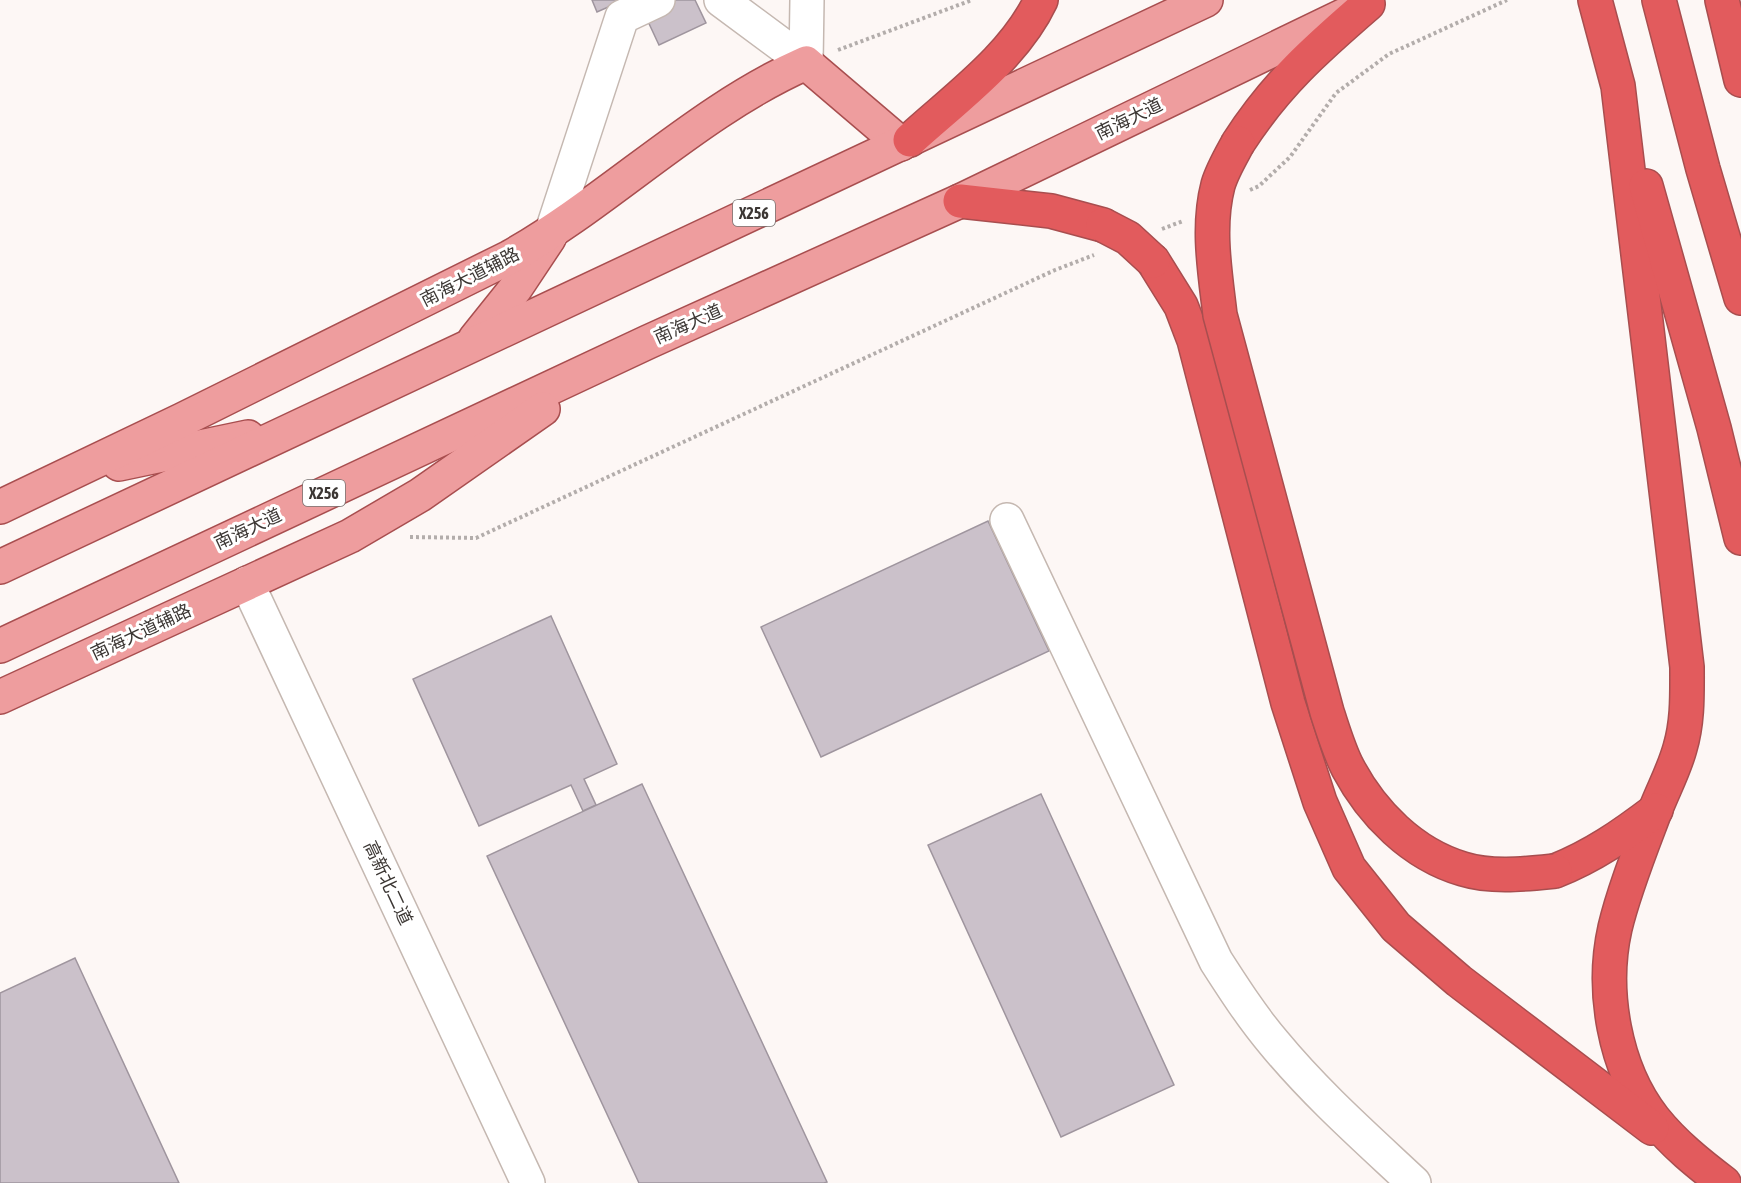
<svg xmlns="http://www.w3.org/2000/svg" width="1741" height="1183" viewBox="0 0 1741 1183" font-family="'Asap Condensed','Noto Sans SC',sans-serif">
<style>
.building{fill:#cbc1ca;stroke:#9f959e;stroke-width:1.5}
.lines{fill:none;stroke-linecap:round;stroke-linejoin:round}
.minor-casing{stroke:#c5b8b1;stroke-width:36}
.major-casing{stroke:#a84e4f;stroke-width:36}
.highway-casing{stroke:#a84e4f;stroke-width:36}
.path{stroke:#b3adab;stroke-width:4;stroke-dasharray:3 3;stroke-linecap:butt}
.minor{stroke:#fff;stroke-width:33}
.major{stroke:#ee9d9e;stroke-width:33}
.highway{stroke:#e25b5d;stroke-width:33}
.highway-bridge-casing{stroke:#a84e4f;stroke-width:36;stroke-linecap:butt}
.highway-bridge{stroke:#e25b5d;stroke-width:33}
.labels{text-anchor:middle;stroke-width:6;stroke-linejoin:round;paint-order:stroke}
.shield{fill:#fff;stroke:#767371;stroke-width:1.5}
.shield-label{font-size:16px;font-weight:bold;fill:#3c3734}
.street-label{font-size:18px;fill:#3c3734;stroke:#fff}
</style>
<rect width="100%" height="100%" fill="#fdf7f5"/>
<g class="building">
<polygon points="592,0 624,0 597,12"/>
<polygon points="638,0 695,0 706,23 659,45"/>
<polygon points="988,521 1049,651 821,757 761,627"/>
<polygon points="551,616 617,764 584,779 596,805 583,811 571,785 479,826 413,679"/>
<polygon points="642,784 827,1182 824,1183 639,1183 487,856"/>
<polygon points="1041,794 1174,1085 1061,1137 928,845"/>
<polygon points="75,958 179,1183 0,1183 0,993"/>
</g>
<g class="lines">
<g class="minor-casing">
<g id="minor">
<polyline points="721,0 806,63"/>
<polyline points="806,63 807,0"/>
<polyline points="551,234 622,17 658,0"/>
<path d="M1007 520 1216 961C1234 989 1252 1017 1274 1043 1316 1094 1366 1138 1414 1183"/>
<polyline points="247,583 528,1183"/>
</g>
</g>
<g class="major-casing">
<g id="major">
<polyline points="475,339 515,289 549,238"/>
<polyline points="119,464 248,437"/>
<path d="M0 507 182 420 510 257C612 199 699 110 806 63L901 144"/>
<polyline points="0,567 1206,0"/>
<polyline points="0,646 648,342 960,201 1355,10"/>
<polyline points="0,697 350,536 420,495 543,409"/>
</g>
</g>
<g class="highway-casing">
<g id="highway">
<path d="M1595 0 1618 86 1687 667C1687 694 1688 721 1680 748 1674 770 1663 790 1655 811 1641 848 1624 890 1615 928 1601 990 1614 1068 1654 1119 1674 1144 1699 1164 1724 1183"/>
<polyline points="1659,0 1703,169 1741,298"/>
<polyline points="1722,0 1741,80"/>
<path d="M910 140C956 98 1014 57 1041 0"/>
<path d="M1238 143C1276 84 1316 49 1368 4"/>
<polyline points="1646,186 1714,428 1741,538"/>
<polyline points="960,201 1051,211 1103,225"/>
<polyline points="1153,261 1181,306 1194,340 1288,703 1320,802 1349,868 1396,927 1459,981 1652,1128"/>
<path d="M1555 871C1593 856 1623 835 1656 810"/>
</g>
</g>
<g class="path">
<polyline points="838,50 972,0"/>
<polyline points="1250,190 1259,186 1290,157 1336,93 1389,54 1507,0"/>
<polyline points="1162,229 1183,221"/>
<polyline points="410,537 476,538 1055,270 1094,255"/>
</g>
<use href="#minor" class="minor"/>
<use href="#major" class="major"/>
<use href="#highway" class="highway"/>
<g class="highway-bridge-casing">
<g id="highway-bridge">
<path d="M1238 143C1231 156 1222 171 1218 185 1207 227 1215 272 1220 315L1327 712C1333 730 1339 751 1348 768 1372 813 1412 854 1463 869 1492 878 1525 874 1555 871"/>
<polyline points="1103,225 1128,238 1153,261"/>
</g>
</g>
<use href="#highway-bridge" class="highway-bridge"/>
</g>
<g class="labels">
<g class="shield">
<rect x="733" y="200" width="42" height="26" rx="4.5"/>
<rect x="303" y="480" width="42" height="26" rx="4.5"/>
</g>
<g class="shield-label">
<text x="754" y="219">X256</text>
<text x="324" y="499">X256</text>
</g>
<g class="street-label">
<text transform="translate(1129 119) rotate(-26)" y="6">南海大道</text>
<text transform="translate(470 277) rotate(-27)" y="6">南海大道辅路</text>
<text transform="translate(688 324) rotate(-24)" y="6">南海大道</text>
<text transform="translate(248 529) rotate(-25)" y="6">南海大道</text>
<text transform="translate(141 632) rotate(-25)" y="6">南海大道辅路</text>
<text transform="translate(388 883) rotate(65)" y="6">高新北二道</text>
</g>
</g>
</svg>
